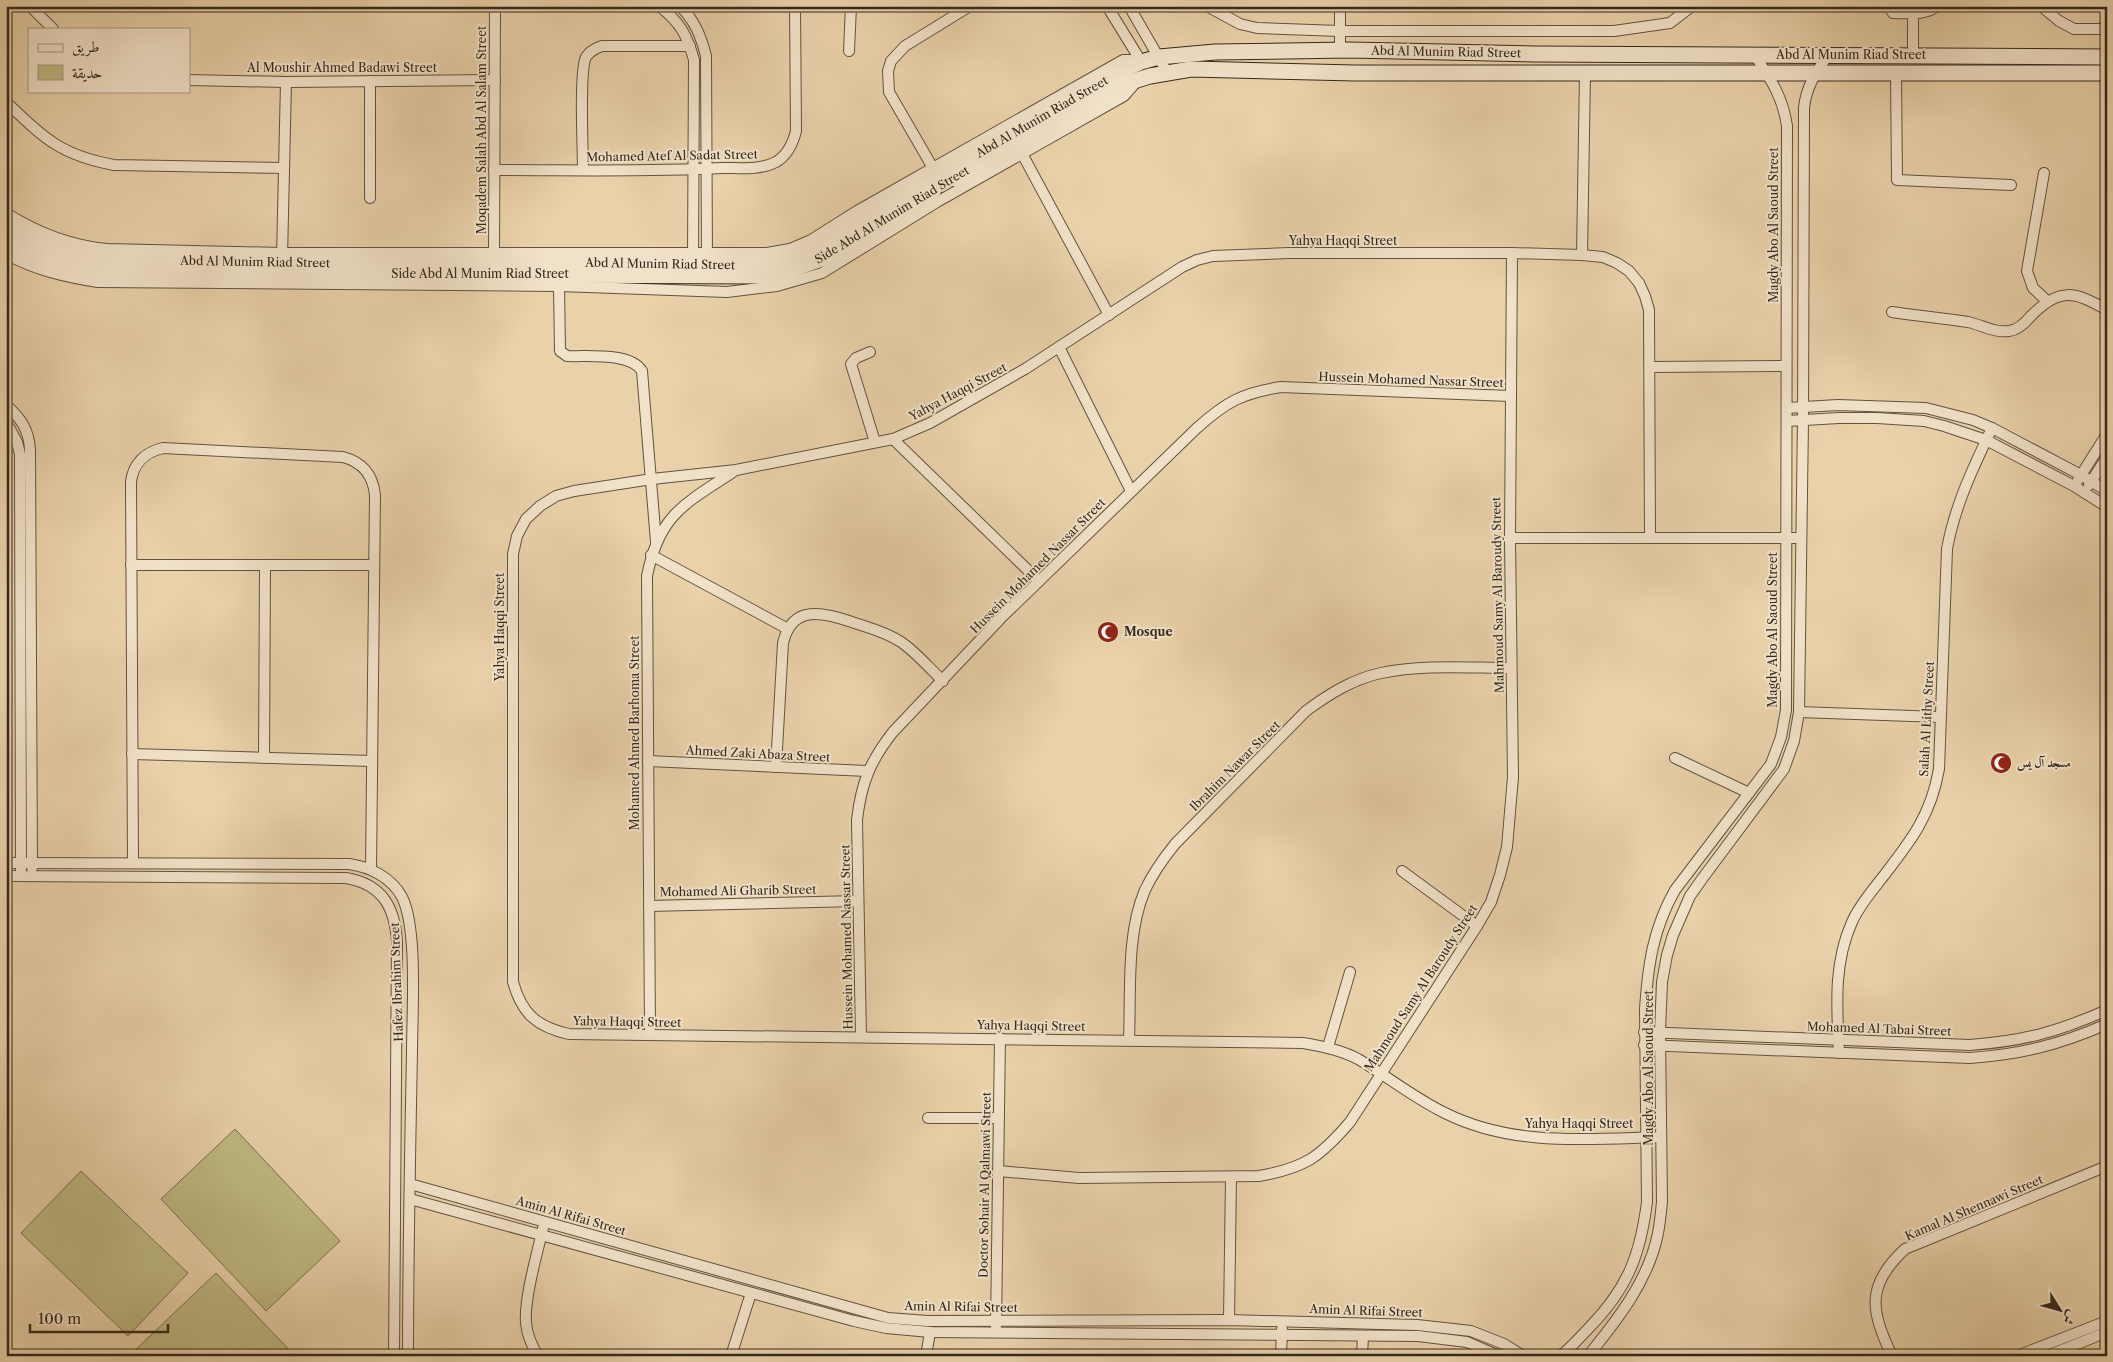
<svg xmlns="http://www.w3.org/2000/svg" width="2113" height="1362" viewBox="0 0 2113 1362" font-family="'Libre Caslon Text',Amiri,serif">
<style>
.green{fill:#bfb983;stroke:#7a7150}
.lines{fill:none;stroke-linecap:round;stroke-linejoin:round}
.street-casing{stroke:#625340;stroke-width:12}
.secondary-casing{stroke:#35291d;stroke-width:17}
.street{stroke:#f1e1c8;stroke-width:10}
.secondary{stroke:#f1e1c8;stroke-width:15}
.labels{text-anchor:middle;stroke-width:4;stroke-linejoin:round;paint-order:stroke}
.street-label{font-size:12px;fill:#35291d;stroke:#f1e1c8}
.poi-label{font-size:12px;font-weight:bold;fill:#35291d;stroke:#f1e1c8;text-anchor:start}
</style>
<rect width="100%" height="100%" fill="#e9d1aa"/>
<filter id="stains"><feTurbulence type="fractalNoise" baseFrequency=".004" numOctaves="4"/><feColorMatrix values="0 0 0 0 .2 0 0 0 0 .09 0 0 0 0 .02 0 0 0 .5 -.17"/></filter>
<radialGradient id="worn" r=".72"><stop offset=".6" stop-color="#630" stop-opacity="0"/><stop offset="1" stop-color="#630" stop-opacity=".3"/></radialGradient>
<g class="green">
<polygon points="235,1129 340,1241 266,1311 161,1199"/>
<polygon points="81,1171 188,1273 128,1336 21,1233"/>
<polygon points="216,1273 295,1356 129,1356"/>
</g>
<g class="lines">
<g class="street-casing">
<g id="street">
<polyline points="30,6 53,29"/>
<path d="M659 6C680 22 687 35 694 60L693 260"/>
<path d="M680 6C695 21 701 36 706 56L707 260"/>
<polyline points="1107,6 1142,63"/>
<polyline points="1129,6 1167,72"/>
<polyline points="1207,6 1240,24 1257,28 1340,31 1614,31 1670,23 1692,6"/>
<polyline points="1340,6 1340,51"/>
<path d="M1888 6 1893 13C1908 13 1925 16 1937 6"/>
<polyline points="2041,6 2059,21 2074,29 2107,29"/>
<polyline points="849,51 851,6"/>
<polyline points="1913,55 1913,13"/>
<polyline points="1896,73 1897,180 2011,185"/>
<polyline points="189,80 286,82 495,80"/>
<path d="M6 102C44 138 60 155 114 165L284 168"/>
<polyline points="1019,148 1109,315"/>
<polyline points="933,168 889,92 888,71 891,61 905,46 970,6"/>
<path d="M494 170C571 170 647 172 723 168 740 168 761 170 776 162 788 155 793 143 796 131L795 6"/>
<path d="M583 170C583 150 579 70 586 57 590 51 596 48 602 46H690"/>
<polyline points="2044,173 2027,271 2033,288 2047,301"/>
<polyline points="370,198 370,81"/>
<path d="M6 213C38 233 70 246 108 249L282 253H767L790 249 811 240 857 211 1123 60H1134L1140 63"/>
<polyline points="494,253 495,6"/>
<path d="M6 254C35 270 66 277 98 282L559 286 727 292 777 286 822 273 937 202 1124 96 1139 79"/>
<polyline points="1582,255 1585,73"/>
<polyline points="282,258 286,82"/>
<path d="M559 286 560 351 567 356C588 357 630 352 642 371L656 542"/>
<path d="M1892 312C1917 316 1943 318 1968 322 1982 325 1994 333 2009 331 2018 330 2025 323 2030 317 2059 287 2074 291 2107 310"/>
<polyline points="1059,347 1131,491"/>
<polyline points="870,352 856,358 851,364 875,442"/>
<polyline points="1651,367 1786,366"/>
<path d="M6 405C21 418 29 430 30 450L32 868"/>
<polyline points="1787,408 1838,405 1926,408 1973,420 1992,428 2081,475 2107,491"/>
<polyline points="1787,421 1839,418 1877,418 1924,421 1944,426 1986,440 2074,486 2107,507"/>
<polyline points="6,422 17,442 20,454 21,870"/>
<polyline points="893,439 1039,581"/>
<polyline points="2078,480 2107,434"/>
<polyline points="2089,485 2107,457"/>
<polyline points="1510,538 1800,538"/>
<path d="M1650 538 1649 310 1645 296 1639 283 1629 271 1617 263 1603 257 1582 255 1512 253H1289L1213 256 1197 260 1182 267 1025 369 930 423 893 439 736 470 652 479 574 491 556 496 540 506 526 519 517 536 513 554V982C522 1014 537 1027 569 1034L1303 1043C1322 1046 1341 1050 1358 1059 1387 1076 1414 1098 1445 1113 1513 1147 1588 1139 1661 1137"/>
<polyline points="651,555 788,629"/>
<polyline points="131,565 374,565"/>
<polyline points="1799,712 1940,717"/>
<polyline points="132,754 372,761"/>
<polyline points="264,758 265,565"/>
<polyline points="1675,758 1749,793"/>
<polyline points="648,761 867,771"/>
<path d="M776 767 783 643C793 600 829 615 858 624 873 629 888 633 901 642 916 652 929 668 943 681"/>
<path d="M6 863 349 864C370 867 391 877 402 897 418 929 412 1014 412 1052 410 1153 408 1254 408 1356"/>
<path d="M133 863 131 482C133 464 145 452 163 448L343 457C362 462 373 475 375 495L371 869"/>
<polyline points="1402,871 1477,926"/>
<path d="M6 876 346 878C382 884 395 907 397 942L394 1356"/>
<polyline points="649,906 858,901"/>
<path d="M1644 1032 1970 1045C2024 1041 2057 1032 2107 1010"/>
<path d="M650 1035 647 576C659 515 684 504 733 472"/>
<path d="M861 1037 857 820C861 784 870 761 893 732L1001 618 1197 428C1226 402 1242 393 1281 387L1510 396"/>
<path d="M1129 1040C1131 993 1126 934 1145 890 1153 873 1163 859 1175 844L1306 711C1329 694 1353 679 1381 673 1423 664 1469 668 1511 668"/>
<path d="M1644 1045 1970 1058C2022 1054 2059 1045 2107 1024"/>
<polyline points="1328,1047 1350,972"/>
<path d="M1839 1053C1837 1008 1833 964 1852 922 1859 906 1871 892 1882 878 1910 842 1931 816 1939 769L1947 549C1955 505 1973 468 1992 428"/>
<polyline points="928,1118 999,1118"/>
<path d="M998 1171 1079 1178 1259 1176C1305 1168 1320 1157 1350 1122L1477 926 1491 902 1500 875 1507 847 1513 777 1510 538 1512 253"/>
<polyline points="410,1184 888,1318 927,1321 1229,1320 1417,1325 1471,1331 1504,1344 1523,1356"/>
<polyline points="410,1199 854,1321 886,1328 930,1332 1418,1336 1467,1342 1499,1356"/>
<polyline points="1229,1320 1231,1177"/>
<polyline points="996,1326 1000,1038"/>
<path d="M538 1356C532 1346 527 1335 526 1323 524 1299 537 1254 543 1228"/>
<polyline points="731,1356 751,1293"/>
<polyline points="926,1356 930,1332"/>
<polyline points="1281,1356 1282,1329"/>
<polyline points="1362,1356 1363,1336"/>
<path d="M1560 1356C1571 1348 1579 1338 1588 1329 1627 1289 1640 1257 1647 1202L1645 1009C1648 965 1653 929 1675 890L1771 764 1781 737 1786 710 1787 126C1783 97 1770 78 1754 54"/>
<path d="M1588 1356C1618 1319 1649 1280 1658 1233 1660 1223 1661 1212 1662 1202L1660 1032 1662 982 1667 955 1673 935 1690 896 1702 879 1784 769 1794 741 1799 712 1803 420 1804 108C1806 87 1816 72 1828 55"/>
<path d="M1892 1356C1871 1311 1865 1286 1905 1249L2107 1166"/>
<polyline points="2017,1356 2107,1321"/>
<polyline points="2047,1356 2107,1332"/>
</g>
</g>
<g class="secondary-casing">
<g id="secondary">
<polyline points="955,179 1018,146 1124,84 1150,76 1191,69 1355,73 2107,73"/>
<polyline points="6,227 52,249 70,254 108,260 282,264 764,264 783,261 818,248 893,201 1013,135 1120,71 1141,62 1159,57 1215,52 1350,50 1534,54 2107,57"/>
<polyline points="6,241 30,253 67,266 106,271 281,274 766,276 785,272 822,259 934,190"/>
</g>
</g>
<use href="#street" class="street"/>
<use href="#secondary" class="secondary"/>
</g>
<defs>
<g id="mosque-disc" transform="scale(1.125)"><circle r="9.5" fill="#8f2418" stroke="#f1e1c8"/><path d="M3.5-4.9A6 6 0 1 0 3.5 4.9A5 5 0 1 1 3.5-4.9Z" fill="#fff"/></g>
</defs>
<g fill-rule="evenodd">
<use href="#mosque-disc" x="1108" y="632"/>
<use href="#mosque-disc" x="2001" y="763"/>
</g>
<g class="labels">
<g class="street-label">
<text transform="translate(1446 52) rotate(1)" y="4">Abd Al Munim Riad Street</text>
<text x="1851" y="59">Abd Al Munim Riad Street</text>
<text x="342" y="72">Al Moushir Ahmed Badawi Street</text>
<text transform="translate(1042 117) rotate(-30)" y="4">Abd Al Munim Riad Street</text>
<text transform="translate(482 130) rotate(-90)" y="4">Moqadem Salah Abd Al Salam Street</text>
<text transform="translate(672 156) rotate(-1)" y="4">Mohamed Atef Al Sadat Street</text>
<text transform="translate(892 215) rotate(-31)" y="4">Side Abd Al Munim Riad Street</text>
<text transform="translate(1774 225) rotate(-90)" y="4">Magdy Abo Al Saoud Street</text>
<text x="1343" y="245">Yahya Haqqi Street</text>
<text transform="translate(255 262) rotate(1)" y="4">Abd Al Munim Riad Street</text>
<text transform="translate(660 264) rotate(1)" y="4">Abd Al Munim Riad Street</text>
<text x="480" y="278">Side Abd Al Munim Riad Street</text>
<text transform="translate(1411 380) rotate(2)" y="4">Hussein Mohamed Nassar Street</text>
<text transform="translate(958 392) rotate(-28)" y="4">Yahya Haqqi Street</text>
<text transform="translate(1038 566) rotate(-45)" y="4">Hussein Mohamed Nassar Street</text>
<text transform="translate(1498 595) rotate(-91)" y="4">Mahmoud Samy Al Baroudy Street</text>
<text transform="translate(500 627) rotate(-90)" y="4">Yahya Haqqi Street</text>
<text transform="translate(1773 630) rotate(-90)" y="4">Magdy Abo Al Saoud Street</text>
<text transform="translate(1927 719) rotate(-87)" y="4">Salah Al Lithy Street</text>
<text transform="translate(635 733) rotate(-90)" y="4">Mohamed Ahmed Barhoma Street</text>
<text transform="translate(758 754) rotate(3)" y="4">Ahmed Zaki Abaza Street</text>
<text transform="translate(1235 766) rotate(-45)" y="4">Ibrahim Nawar Street</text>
<text transform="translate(738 891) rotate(-1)" y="4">Mohamed Ali Gharib Street</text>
<text transform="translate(847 937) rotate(-91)" y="4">Hussein Mohamed Nassar Street</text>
<text transform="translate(397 982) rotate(-92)" y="4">Hafez Ibrahim Street</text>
<text transform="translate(1421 988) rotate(-57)" y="4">Mahmoud Samy Al Baroudy Street</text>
<text transform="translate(627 1022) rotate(1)" y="4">Yahya Haqqi Street</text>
<text transform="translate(1031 1026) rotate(1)" y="4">Yahya Haqqi Street</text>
<text transform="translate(1879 1029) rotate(2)" y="4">Mohamed Al Tabai Street</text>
<text transform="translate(1649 1068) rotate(-90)" y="4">Magdy Abo Al Saoud Street</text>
<text x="1579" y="1128">Yahya Haqqi Street</text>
<text transform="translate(985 1185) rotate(-89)" y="4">Doctor Sohair Al Qalmawi Street</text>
<text transform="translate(1974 1208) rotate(-23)" y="4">Kamal Al Shennawi Street</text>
<text transform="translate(571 1216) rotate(16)" y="4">Amin Al Rifai Street</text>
<text transform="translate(961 1307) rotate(1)" y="4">Amin Al Rifai Street</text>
<text transform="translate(1366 1311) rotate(2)" y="4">Amin Al Rifai Street</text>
</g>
<g class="poi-label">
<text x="1124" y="636">Mosque</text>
<text x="2017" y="767">مسجد آل يس</text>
</g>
</g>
<rect width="2113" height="1362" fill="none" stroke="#e9d1aa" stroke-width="25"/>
<rect x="8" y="8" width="2098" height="1347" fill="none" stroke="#35291d" stroke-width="2.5"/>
<rect x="12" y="12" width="2088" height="1337" fill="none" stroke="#35291d"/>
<rect x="28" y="28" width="162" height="65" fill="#f1e1c8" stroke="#a69784"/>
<rect x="38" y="44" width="25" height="8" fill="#f1e1c8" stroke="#a69784"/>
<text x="72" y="52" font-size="15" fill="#35291d">طريق</text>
<rect x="38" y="65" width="25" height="15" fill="#bfb983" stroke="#a69784"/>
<text x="72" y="78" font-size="15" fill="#35291d">حديقة</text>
<g transform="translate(2060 1310) rotate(127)" stroke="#f1e1c8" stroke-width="4" paint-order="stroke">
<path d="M0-4L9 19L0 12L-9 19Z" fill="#35291d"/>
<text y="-8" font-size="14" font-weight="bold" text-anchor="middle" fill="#35291d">ش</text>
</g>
<path d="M30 1324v8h138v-8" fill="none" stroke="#35291d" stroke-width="2.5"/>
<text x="38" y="1324" font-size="15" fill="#35291d" stroke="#f1e1c8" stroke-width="4" paint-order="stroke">100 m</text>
<rect width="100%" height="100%" filter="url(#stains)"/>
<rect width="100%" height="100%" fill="url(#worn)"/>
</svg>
